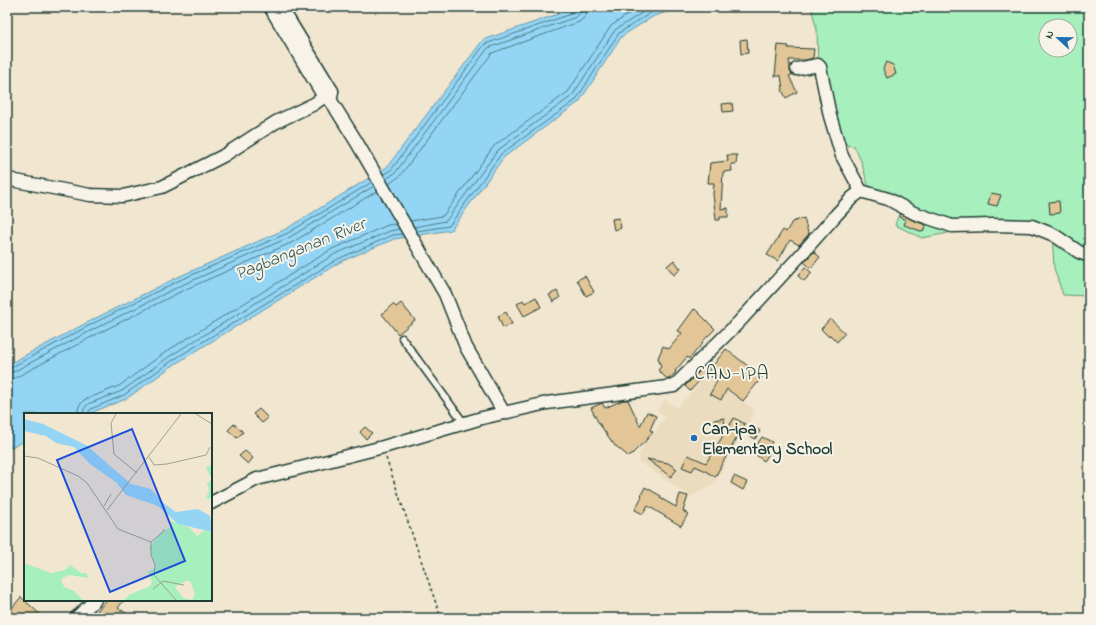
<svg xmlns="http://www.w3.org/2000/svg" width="1096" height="625" viewBox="0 0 1096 625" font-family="'Indie Flower',sans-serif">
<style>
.built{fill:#ecdcbf}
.green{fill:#a7efbc;stroke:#639678;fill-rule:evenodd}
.water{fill:#94d5f6;stroke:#6598a8}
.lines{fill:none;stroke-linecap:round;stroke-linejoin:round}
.shore{stroke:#4e7a82;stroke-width:1}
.building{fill:#e2c697;stroke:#1f3d34}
.service-casing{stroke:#1f3d34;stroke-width:9}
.minor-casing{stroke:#1f3d34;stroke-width:15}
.path{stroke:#1f3d34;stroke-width:1.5;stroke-dasharray:3 3;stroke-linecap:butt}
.service{stroke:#f7f3e8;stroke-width:6}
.minor{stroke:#f7f3e8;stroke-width:12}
.poi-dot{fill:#1f6fb2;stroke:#f7f3e8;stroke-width:1.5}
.labels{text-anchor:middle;stroke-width:4;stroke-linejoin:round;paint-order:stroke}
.poi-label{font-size:17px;font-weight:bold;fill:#1f3d34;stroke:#f7f3e8;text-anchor:start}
.water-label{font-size:18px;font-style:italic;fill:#365b5b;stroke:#f7f3e8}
.quarter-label{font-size:19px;letter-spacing:1px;fill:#1f3d34;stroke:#f7f3e8}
.inset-road{fill:none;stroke:#9da292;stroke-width:1}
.view{fill:#1d4ed8;fill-opacity:0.15;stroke:#1d4ed8;stroke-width:2}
.inset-edge{fill:none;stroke:#1f3d34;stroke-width:2}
</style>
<rect width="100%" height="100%" fill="#f1e6d0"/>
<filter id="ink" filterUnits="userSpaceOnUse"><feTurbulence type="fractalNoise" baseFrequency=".025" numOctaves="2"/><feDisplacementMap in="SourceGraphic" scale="8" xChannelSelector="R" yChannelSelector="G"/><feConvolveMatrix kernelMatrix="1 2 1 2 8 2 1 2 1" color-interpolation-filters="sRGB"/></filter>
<g filter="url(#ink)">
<polygon class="built" points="706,376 755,410 715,483 691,497 638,461 642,446 655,431 665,417 657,411 665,399 677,408"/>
<path class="green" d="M811 7H1089V296L1063 295 1054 268 1052 228 1032 220 985 219 948 233 922 238 895 225 900 211 869 188 861 161 854 146 835 144 819 100 817 30ZM1046 26H1070V50H1046Z"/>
<polygon class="water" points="578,7 684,7 654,16 622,36 579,102 504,157 451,230 394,239 340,262 175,364 126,399 88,414 25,414 25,441 7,449 7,365 90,321 178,277 286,229 387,167 483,40"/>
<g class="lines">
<g class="shore">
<polyline points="384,174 391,170 485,44 574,13 576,10 577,7"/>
<polyline points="386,179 395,173 488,48 576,17 580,13 582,7"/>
<polyline points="389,184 400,176 492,53 579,22 586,16 588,7"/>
<polyline points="411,221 443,216 494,146 568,92 611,26 639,7"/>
<polyline points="414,227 446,221 498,150 572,96 615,30 651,7"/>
<polyline points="417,231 449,226 501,154 576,100 619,33 652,12 669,7"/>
<polyline points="7,368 10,368 92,324 180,280 288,233 372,182"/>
<polyline points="7,373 13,372 94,329 182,285 290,237 374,186"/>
<polyline points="7,379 15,378 97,334 184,290 293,242 377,191"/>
<polyline points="77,414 79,406 84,400 119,386 167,351 332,249 388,225 396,224"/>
<polyline points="83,414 84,409 88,404 122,391 170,356 335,254 390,231 399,229"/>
<polyline points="88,414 89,411 91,409 124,395 173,360 338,259 393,235 402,234"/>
</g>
</g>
<g class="building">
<polygon points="747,39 748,53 741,54 740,40"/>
<polygon points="778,45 789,46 788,48 814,49 813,58 805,60 789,60 790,66 790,71 792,75 789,76 797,92 786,98 782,90 783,89 781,76 775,76"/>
<polygon points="886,62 893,65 896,74 887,78 883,69"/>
<polygon points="732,103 733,111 723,112 722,104"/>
<polygon points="727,155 737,155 736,164 731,164 732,171 723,172 721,209 728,208 728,217 720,217 720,220 716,220 713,194 714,183 708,183 710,163 728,161"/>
<polygon points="991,193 1001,195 997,206 988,204"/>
<polygon points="1059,201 1060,213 1050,214 1049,202"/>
<polygon points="901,214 912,220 926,225 923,232 904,225 906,220 899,217"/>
<polygon points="619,218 621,228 614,230 612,219"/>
<polygon points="804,218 808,233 809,234 799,245 790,240 778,261 767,255 783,230 786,232 792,222"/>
<polygon points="814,252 820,257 811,268 804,262"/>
<polygon points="674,260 681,269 674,275 667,266"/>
<polygon points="805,267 812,273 804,281 798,276"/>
<polygon points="585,276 594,292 586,296 577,280"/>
<polygon points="557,291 560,298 553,302 549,295"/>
<polygon points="536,297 541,307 524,316 517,304 523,300 525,303"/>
<polygon points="401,303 415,320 398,334 382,314 393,304 396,307"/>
<polygon points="694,309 694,310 695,309 715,329 702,342 703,343 689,359 687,357 675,371 676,372 669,379 667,379 658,370 661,367 658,358 663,346 669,349 682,333 678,331"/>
<polygon points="506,312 512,324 503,328 498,316"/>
<polygon points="830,319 845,333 837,342 830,335 829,337 821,329"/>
<polygon points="726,349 762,377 743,401 727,389 721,400 710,394 717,381 707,373"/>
<polygon points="706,365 709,367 701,379 690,391 685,386"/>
<polygon points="623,400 628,400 640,426 647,412 656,416 650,430 653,432 643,444 642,444 629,457 616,446 615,446 598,422 591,408 602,403 605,408"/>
<polygon points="259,409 268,418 262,423 253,414"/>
<polygon points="724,418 725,426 715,428 714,420"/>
<polygon points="734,418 745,424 720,467 720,468 715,477 704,470 695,466 692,471 682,467 688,455 706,463"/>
<polygon points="234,424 243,432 237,438 228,430"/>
<polygon points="753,426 760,431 755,439 748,434"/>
<polygon points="365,427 372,433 366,439 360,432"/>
<polygon points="762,437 772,442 768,450 771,451 764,461 752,452"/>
<polygon points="245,451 253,458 248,464 239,456"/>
<polygon points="647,459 668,463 677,469 671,477"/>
<polygon points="734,476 747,482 743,490 731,483"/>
<polygon points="645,487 661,496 660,498 676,507 680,494 688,496 683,511 688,514 681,526 648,506 643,514 635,510 642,496 641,495"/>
<polygon points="21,597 44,618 7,618 7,614"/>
<polygon points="107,600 124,600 118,608 134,618 105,618 97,611"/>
</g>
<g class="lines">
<g class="service-casing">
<polyline id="service" points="402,338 464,423"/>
</g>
<g class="minor-casing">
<g id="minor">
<polyline points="270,7 324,97 331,101 356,141 445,294 466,347 504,413"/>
<polyline points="281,7 332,91 331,97"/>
<polyline points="797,69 818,65 820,67 830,116 842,156 861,191"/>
<polyline points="7,178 16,181 90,195 123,196 162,187 223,156 276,122 314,104 332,91"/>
<polyline points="211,503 257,479 383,447 482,418 547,403 674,386 739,322 797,259 836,215 852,198 861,191 888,199 914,213 952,226 993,225 1032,226 1054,235 1079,252 1089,256"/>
<polyline points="76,618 95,600"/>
</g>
</g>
<polyline class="path" points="386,458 441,618"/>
<use href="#service" class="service"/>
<use href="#minor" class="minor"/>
</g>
</g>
<circle class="poi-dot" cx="694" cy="438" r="4"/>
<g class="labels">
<g class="poi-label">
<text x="702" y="434">Can-ipa<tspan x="702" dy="20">Elementary School</tspan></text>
</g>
<g class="water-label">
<text transform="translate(300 248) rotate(-22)" y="6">Pagbanganan River</text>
</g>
<g class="quarter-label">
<text x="732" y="379">CAN-IPA</text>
</g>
</g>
<g transform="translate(24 413)">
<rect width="188" height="188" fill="#f1e6d0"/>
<path d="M188 51V84L184 86 182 85 185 77 183 70 188 66 182 55ZM147 108 166 115 173 123 179 118 188 119V187H100L105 182 126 173 128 169 124 159 132 154 125 135 136 120 148 113ZM162 168H166L169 175 171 181 168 187 159 185 151 174ZM0 150 27 160 41 157 46 152 57 160H62L65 165 45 162 37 166 40 174 50 178 59 187H0Z" fill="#a7efbc" fill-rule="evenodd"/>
<path d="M0 6 19 11 62 32 107 71 127 76 138 89 152 99 174 96 186 103 188 119 154 111 134 93 102 82 93 70 66 51 50 34 32 30 22 23 0 18Z" fill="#94d5f6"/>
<path class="inset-road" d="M92 1 87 10 90 41 113 60M172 1 188 11M0 43 14 45 54 63 63 70 94 116 127 129V142L131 152 130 162 152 187M125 44 130 52 143 51 182 42 186 34M80 93 87 81M83 97 157 1M127 129 140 118 139 116M129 176 139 168 160 172"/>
<path class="view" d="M108 16 161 148 86 179 33 47Z"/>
<rect width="188" height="188" class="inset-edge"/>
</g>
<rect width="1096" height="625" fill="none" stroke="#f7f3e8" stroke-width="24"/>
<rect x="12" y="12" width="1072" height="601" fill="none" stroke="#1f3d34" stroke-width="1.5" filter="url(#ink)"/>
<g transform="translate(1058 38) rotate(292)"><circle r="19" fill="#f7f3e8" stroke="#a1aaa0"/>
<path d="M0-3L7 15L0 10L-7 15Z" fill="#1f6fb2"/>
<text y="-6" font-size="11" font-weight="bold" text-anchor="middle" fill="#1f3d34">N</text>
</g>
</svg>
